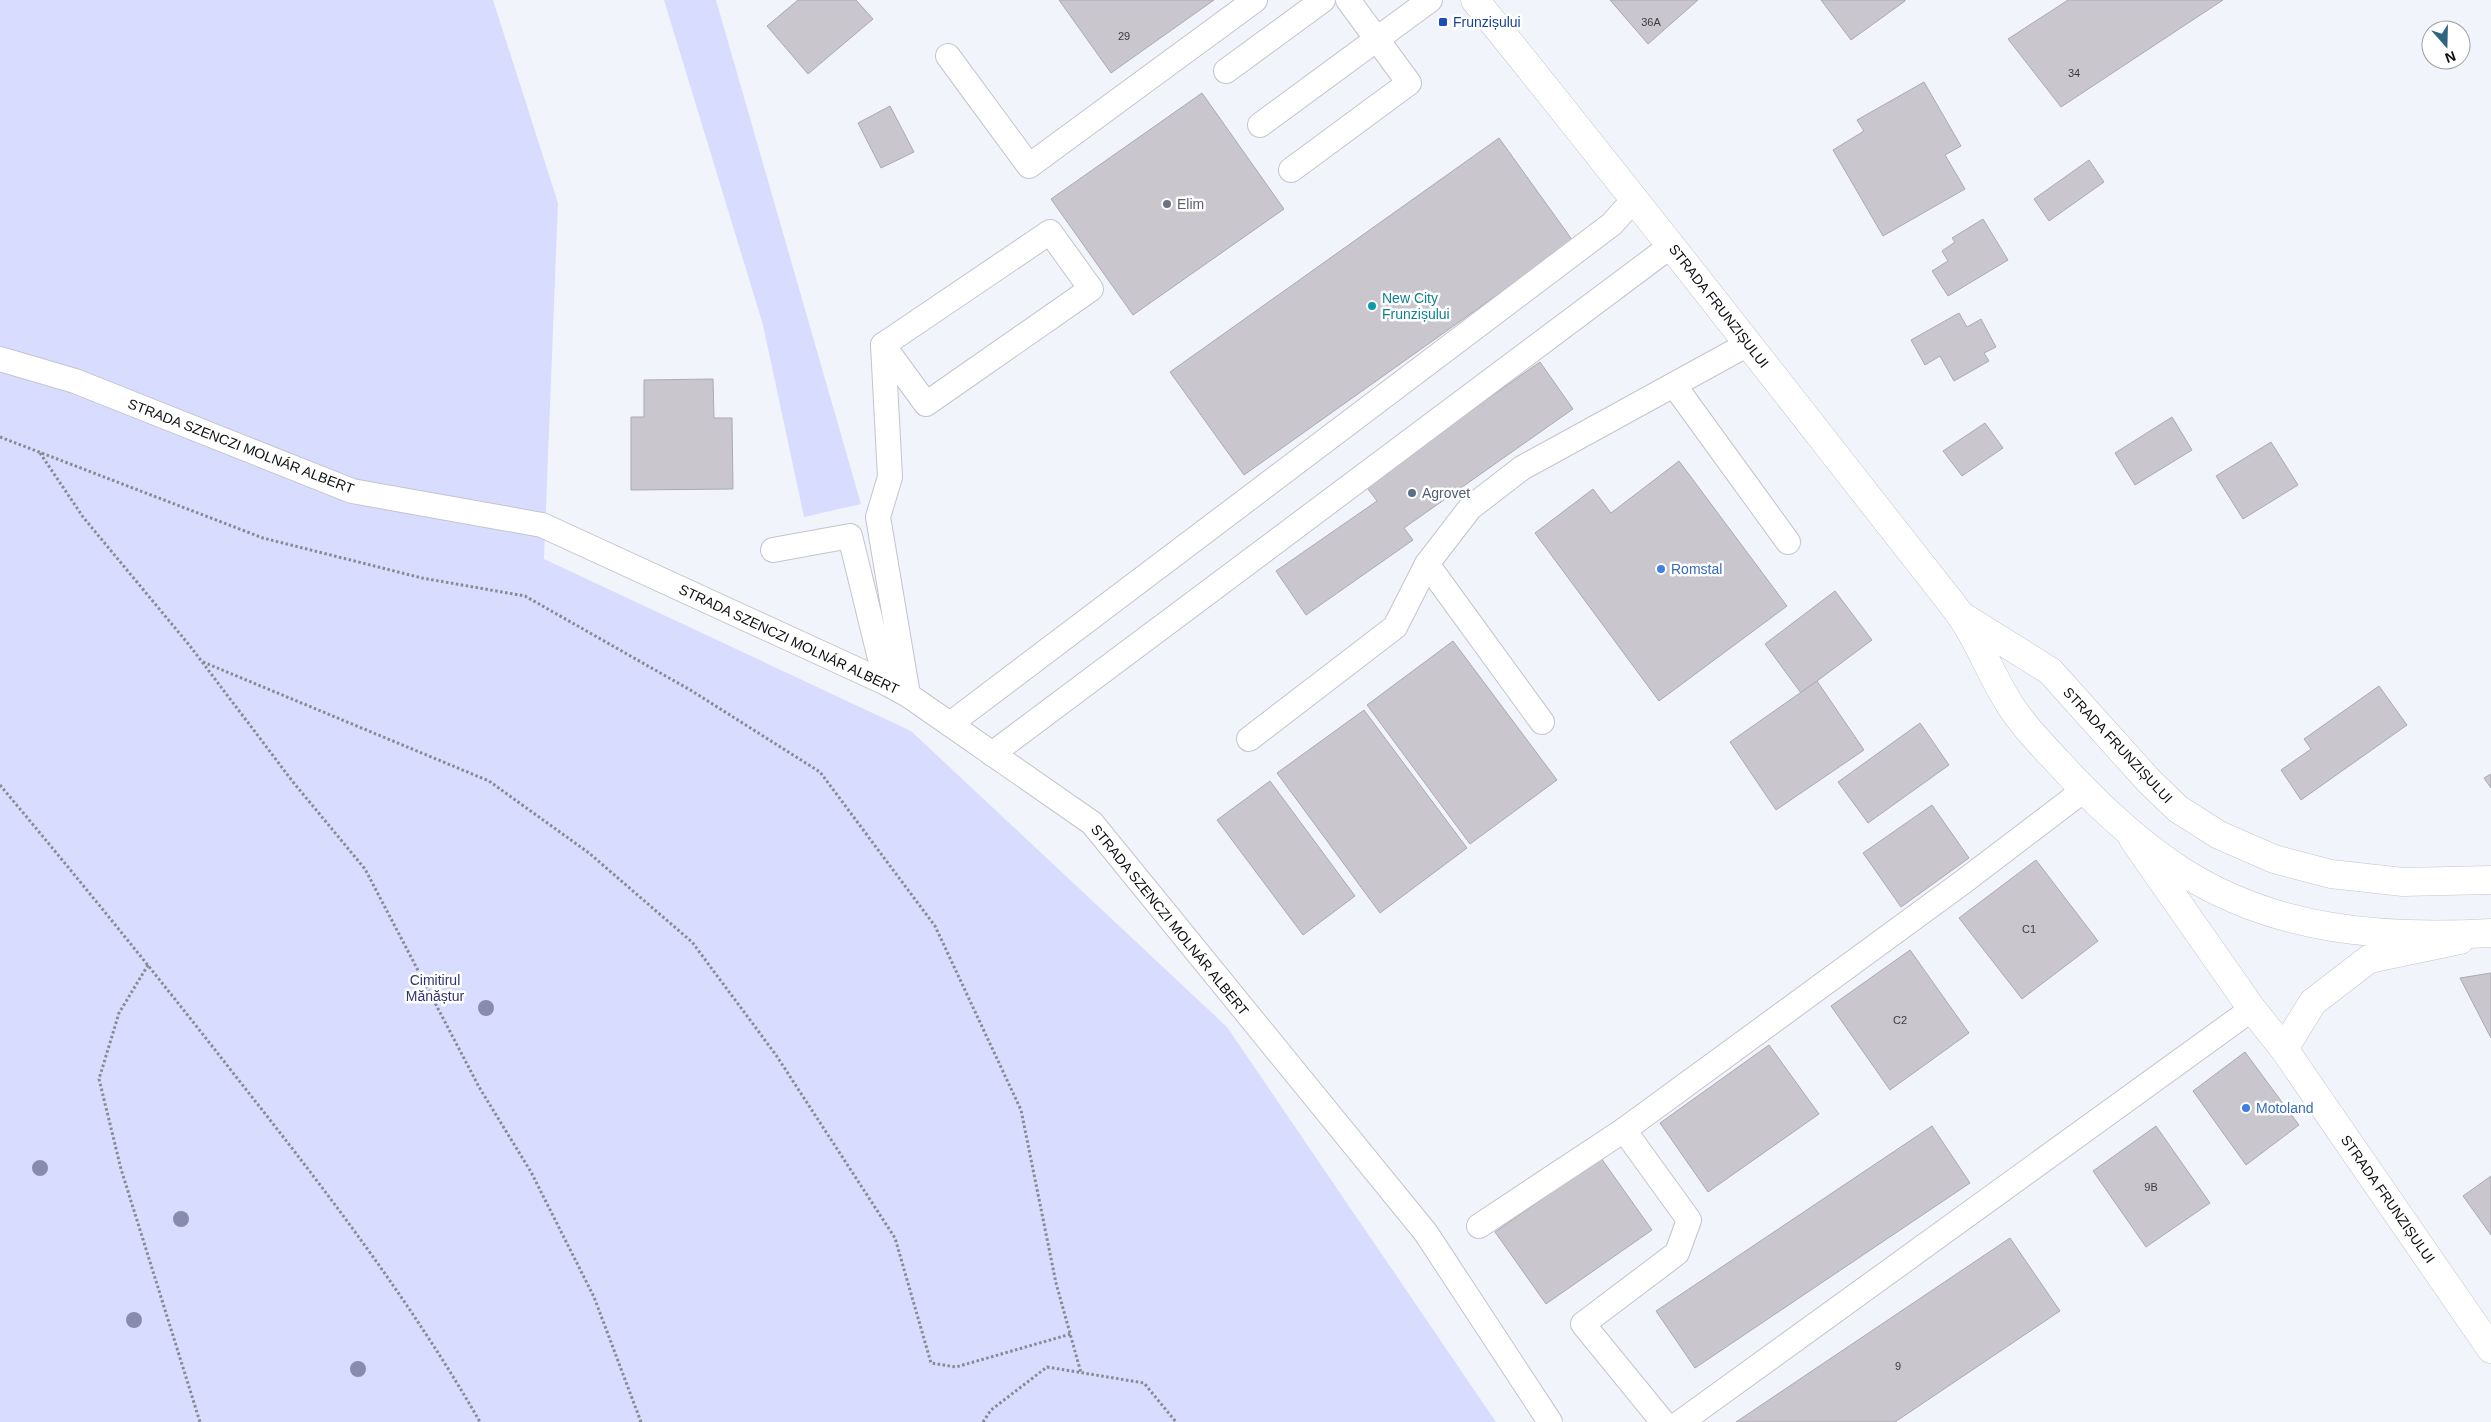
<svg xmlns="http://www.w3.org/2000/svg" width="2491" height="1422" viewBox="0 0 2491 1422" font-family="Helvetica,sans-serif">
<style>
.green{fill:#d8ddff}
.building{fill:#c9c6ce;stroke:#aca9b1}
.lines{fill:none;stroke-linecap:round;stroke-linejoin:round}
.lane-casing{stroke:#c3c4cd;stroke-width:26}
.street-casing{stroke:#c3c4cd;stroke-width:29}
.secondary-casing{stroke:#c3c4cd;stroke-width:29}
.path{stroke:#898a8f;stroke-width:3;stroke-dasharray:2.5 2.5;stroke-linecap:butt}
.lane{stroke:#fff;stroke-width:24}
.street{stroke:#fff;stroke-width:28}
.secondary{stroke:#fff;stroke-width:28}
.tree{fill:#888ab0}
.transit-dot{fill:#1a4fb4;stroke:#fff;stroke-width:2}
.worship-dot{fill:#6b7280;stroke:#fff;stroke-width:2}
.culture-dot{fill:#0f9aa8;stroke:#fff;stroke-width:2}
.service-dot{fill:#5c6f8a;stroke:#fff;stroke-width:2}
.shop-dot{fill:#3f7fe0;stroke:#fff;stroke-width:2}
.labels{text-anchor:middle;stroke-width:5;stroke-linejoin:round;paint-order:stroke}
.number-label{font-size:11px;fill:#3c3c40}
.transit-label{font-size:14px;fill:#164399;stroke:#fff;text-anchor:start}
.worship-label{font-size:14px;fill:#5b616d;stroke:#fff;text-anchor:start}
.culture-label{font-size:14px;fill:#0d838f;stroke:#fff;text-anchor:start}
.street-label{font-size:14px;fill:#0d0e10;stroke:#fff}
.service-label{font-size:14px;fill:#4e5e75;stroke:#fff;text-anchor:start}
.shop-label{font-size:14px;fill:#366cbe;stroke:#fff;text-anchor:start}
.park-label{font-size:14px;fill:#313472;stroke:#fff}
</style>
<rect width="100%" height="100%" fill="#f2f4fc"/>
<g class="green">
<polygon points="0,0 493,0 558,203 544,559 911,731 1227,1027 1496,1422 0,1422"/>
<polygon points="664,0 716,0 861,504 804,517 763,325"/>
</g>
<g class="building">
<polygon points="798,0 856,0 873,19 808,74 767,26"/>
<polygon points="1059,0 1214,0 1111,73"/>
<polygon points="1610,0 1698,0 1648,44"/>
<polygon points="1821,0 1905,0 1905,1 1851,40"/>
<polygon points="2068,0 2223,0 2061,107 2008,39"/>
<polygon points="1924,82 1961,146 1945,155 1965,189 1883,236 1833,150 1864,131 1857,120"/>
<polygon points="1202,93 1284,209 1133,315 1051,199"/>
<polygon points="890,106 914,152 881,168 858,123"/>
<polygon points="1499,138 1573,241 1244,475 1170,372"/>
<polygon points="2089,160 2104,182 2049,221 2034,199"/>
<polygon points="1983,219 2008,260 1948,296 1932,271 1948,261 1942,251 1955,242 1952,238"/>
<polygon points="1959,313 1967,327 1981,319 1996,347 1984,353 1989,361 1954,381 1940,356 1925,365 1911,340"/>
<polygon points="1540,362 1573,409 1404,528 1413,540 1306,615 1276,571 1377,501 1365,485"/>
<polygon points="713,379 714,418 732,418 733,489 631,490 631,417 644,417 644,380"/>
<polygon points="2172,417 2192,450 2135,485 2115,453"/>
<polygon points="1985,423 2003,448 1962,476 1943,451"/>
<polygon points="2271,442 2298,485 2243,519 2216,476"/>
<polygon points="1679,461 1787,606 1659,701 1535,533 1593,489 1611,513"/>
<polygon points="1835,591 1872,640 1801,693 1765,644"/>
<polygon points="1453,641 1557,780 1470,844 1367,705"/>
<polygon points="1817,681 1864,750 1776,810 1730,742"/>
<polygon points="2379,686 2407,725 2301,800 2281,770 2311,749 2304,739"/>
<polygon points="1364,710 1467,848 1380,913 1277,773"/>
<polygon points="1920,723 1949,765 1868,823 1838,782"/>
<polygon points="2491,774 2491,788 2484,778"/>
<polygon points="1270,781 1355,896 1303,935 1217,820"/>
<polygon points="1932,805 1969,858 1901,907 1863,853"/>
<polygon points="2036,860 2098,941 2022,999 1959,918"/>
<polygon points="1910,950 1969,1033 1890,1090 1831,1006"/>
<polygon points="2491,973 2491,1038 2460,978"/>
<polygon points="1769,1045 1819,1114 1708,1192 1660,1123"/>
<polygon points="2245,1052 2299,1125 2246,1165 2193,1091"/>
<polygon points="1932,1126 1970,1183 1695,1368 1656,1311"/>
<polygon points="2156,1126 2210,1203 2146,1247 2093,1171"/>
<polygon points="1601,1158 1652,1230 1546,1304 1495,1232"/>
<polygon points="2491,1176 2491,1235 2463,1196"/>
<polygon points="2010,1238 2060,1311 1895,1422 1736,1422"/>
</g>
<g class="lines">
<g class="lane-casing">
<g id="lane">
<polyline points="948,56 1029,166 1255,0"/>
<polyline points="1226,71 1323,0"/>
<polyline points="1260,125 1430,0"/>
<polyline points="1291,170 1409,83 1348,0"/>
<polygon points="1050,232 1091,289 926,404 883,345"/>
<polyline points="883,345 890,477 878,517 908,695"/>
<polyline points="0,359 75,381 352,491 542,525 886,683 908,695 1092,823 1426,1233 1550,1422"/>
<polyline points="1674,385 1788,542"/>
<polyline points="773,550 850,536 886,683"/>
<polyline points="1427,564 1542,722"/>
<polyline points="950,724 1612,224 1635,198"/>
<polyline points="1249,739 1395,627 1427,564 1470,508 1522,468 1748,344"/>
<polyline points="992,754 1672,245"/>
<polyline points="1479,1226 1624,1130"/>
<polyline points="1663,1422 1583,1324 1677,1253 1689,1220 1624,1130 1963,882 2084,790"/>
<polyline points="1681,1422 2252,1009"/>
</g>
</g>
<g class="street-casing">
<g id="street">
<polyline points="2133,839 2252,1009 2284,1049 2491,1349"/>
<polyline points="2284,1049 2313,1002 2369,959 2460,940"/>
</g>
</g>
<g class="secondary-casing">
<g id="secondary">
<path d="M1475 0C1637 200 1794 403 1953 605 1976 634 1988 669 2007 700 2020 722 2040 743 2058 762 2096 804 2135 841 2183 872 2276 931 2383 939 2491 933"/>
<polyline points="1962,616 2050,671 2148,780 2178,809 2219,835 2274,859 2331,874 2403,882 2491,880"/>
</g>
</g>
<g class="path">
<polyline points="0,437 263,538 422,578 525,596 692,691 820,772 935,926 1021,1110 1056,1283 1081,1373"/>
<polyline points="40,453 83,517 190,646 293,782 365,869 479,1087 531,1172 594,1297 641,1422"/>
<polyline points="203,662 489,781 589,853 692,942 776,1055 895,1238 931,1363 956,1367 1071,1334"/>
<path d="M0 785C81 882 160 979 237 1078 324 1188 410 1300 480 1422"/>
<polyline points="148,965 119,1013 99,1079 121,1169 200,1422"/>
<polyline points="983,1422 991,1410 1047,1367 1144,1383 1176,1422"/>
</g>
<use href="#lane" class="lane"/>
<use href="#street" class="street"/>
<use href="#secondary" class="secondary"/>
</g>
<g class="tree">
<circle cx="486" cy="1008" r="8"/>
<circle cx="40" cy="1168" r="8"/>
<circle cx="181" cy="1219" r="8"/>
<circle cx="134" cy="1320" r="8"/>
<circle cx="358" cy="1369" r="8"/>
</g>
<rect class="transit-dot" x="1438" y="17" width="10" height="10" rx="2.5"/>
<circle class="worship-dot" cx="1167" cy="204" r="5"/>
<circle class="culture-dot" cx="1372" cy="306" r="5"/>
<circle class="service-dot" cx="1412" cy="493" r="5"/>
<g class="shop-dot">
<circle cx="1661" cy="569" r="5"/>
<circle cx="2246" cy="1108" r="5"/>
</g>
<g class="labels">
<g class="number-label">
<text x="1651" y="26">36A</text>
<text x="1124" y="40">29</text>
<text x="2074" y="77">34</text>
<text x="2029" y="933">C1</text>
<text x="1900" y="1024">C2</text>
<text x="2151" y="1191">9B</text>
<text x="1898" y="1370">9</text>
</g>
<g class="transit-label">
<text x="1453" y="27">Frunzișului</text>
</g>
<g class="worship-label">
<text x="1177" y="209">Elim</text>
</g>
<g class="culture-label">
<text x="1382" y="303">New City<tspan x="1382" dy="16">Frunzișului</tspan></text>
</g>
<g class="street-label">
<text transform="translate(1719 306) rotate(52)" y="5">STRADA FRUNZIȘULUI</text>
<text transform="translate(241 446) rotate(21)" y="5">STRADA SZENCZI MOLNÁR ALBERT</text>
<text transform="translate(789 639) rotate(25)" y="5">STRADA SZENCZI MOLNÁR ALBERT</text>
<text transform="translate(2118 745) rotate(47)" y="5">STRADA FRUNZIȘULUI</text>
<text transform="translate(1170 920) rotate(51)" y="5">STRADA SZENCZI MOLNÁR ALBERT</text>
<text transform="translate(2388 1199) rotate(55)" y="5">STRADA FRUNZIȘULUI</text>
</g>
<g class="service-label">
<text x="1422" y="498">Agrovet</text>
</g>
<g class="shop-label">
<text x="1671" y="574">Romstal</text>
<text x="2256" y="1113">Motoland</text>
</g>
<g class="park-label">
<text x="435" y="985">Cimitirul<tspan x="435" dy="16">Mănăștur</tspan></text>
</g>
</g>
<g transform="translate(2446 45) rotate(160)"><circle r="24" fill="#ffffff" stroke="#9e9f9f"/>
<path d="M0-4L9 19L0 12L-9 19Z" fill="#2e6580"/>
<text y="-8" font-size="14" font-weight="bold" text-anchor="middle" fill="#0d0e10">N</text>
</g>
</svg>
